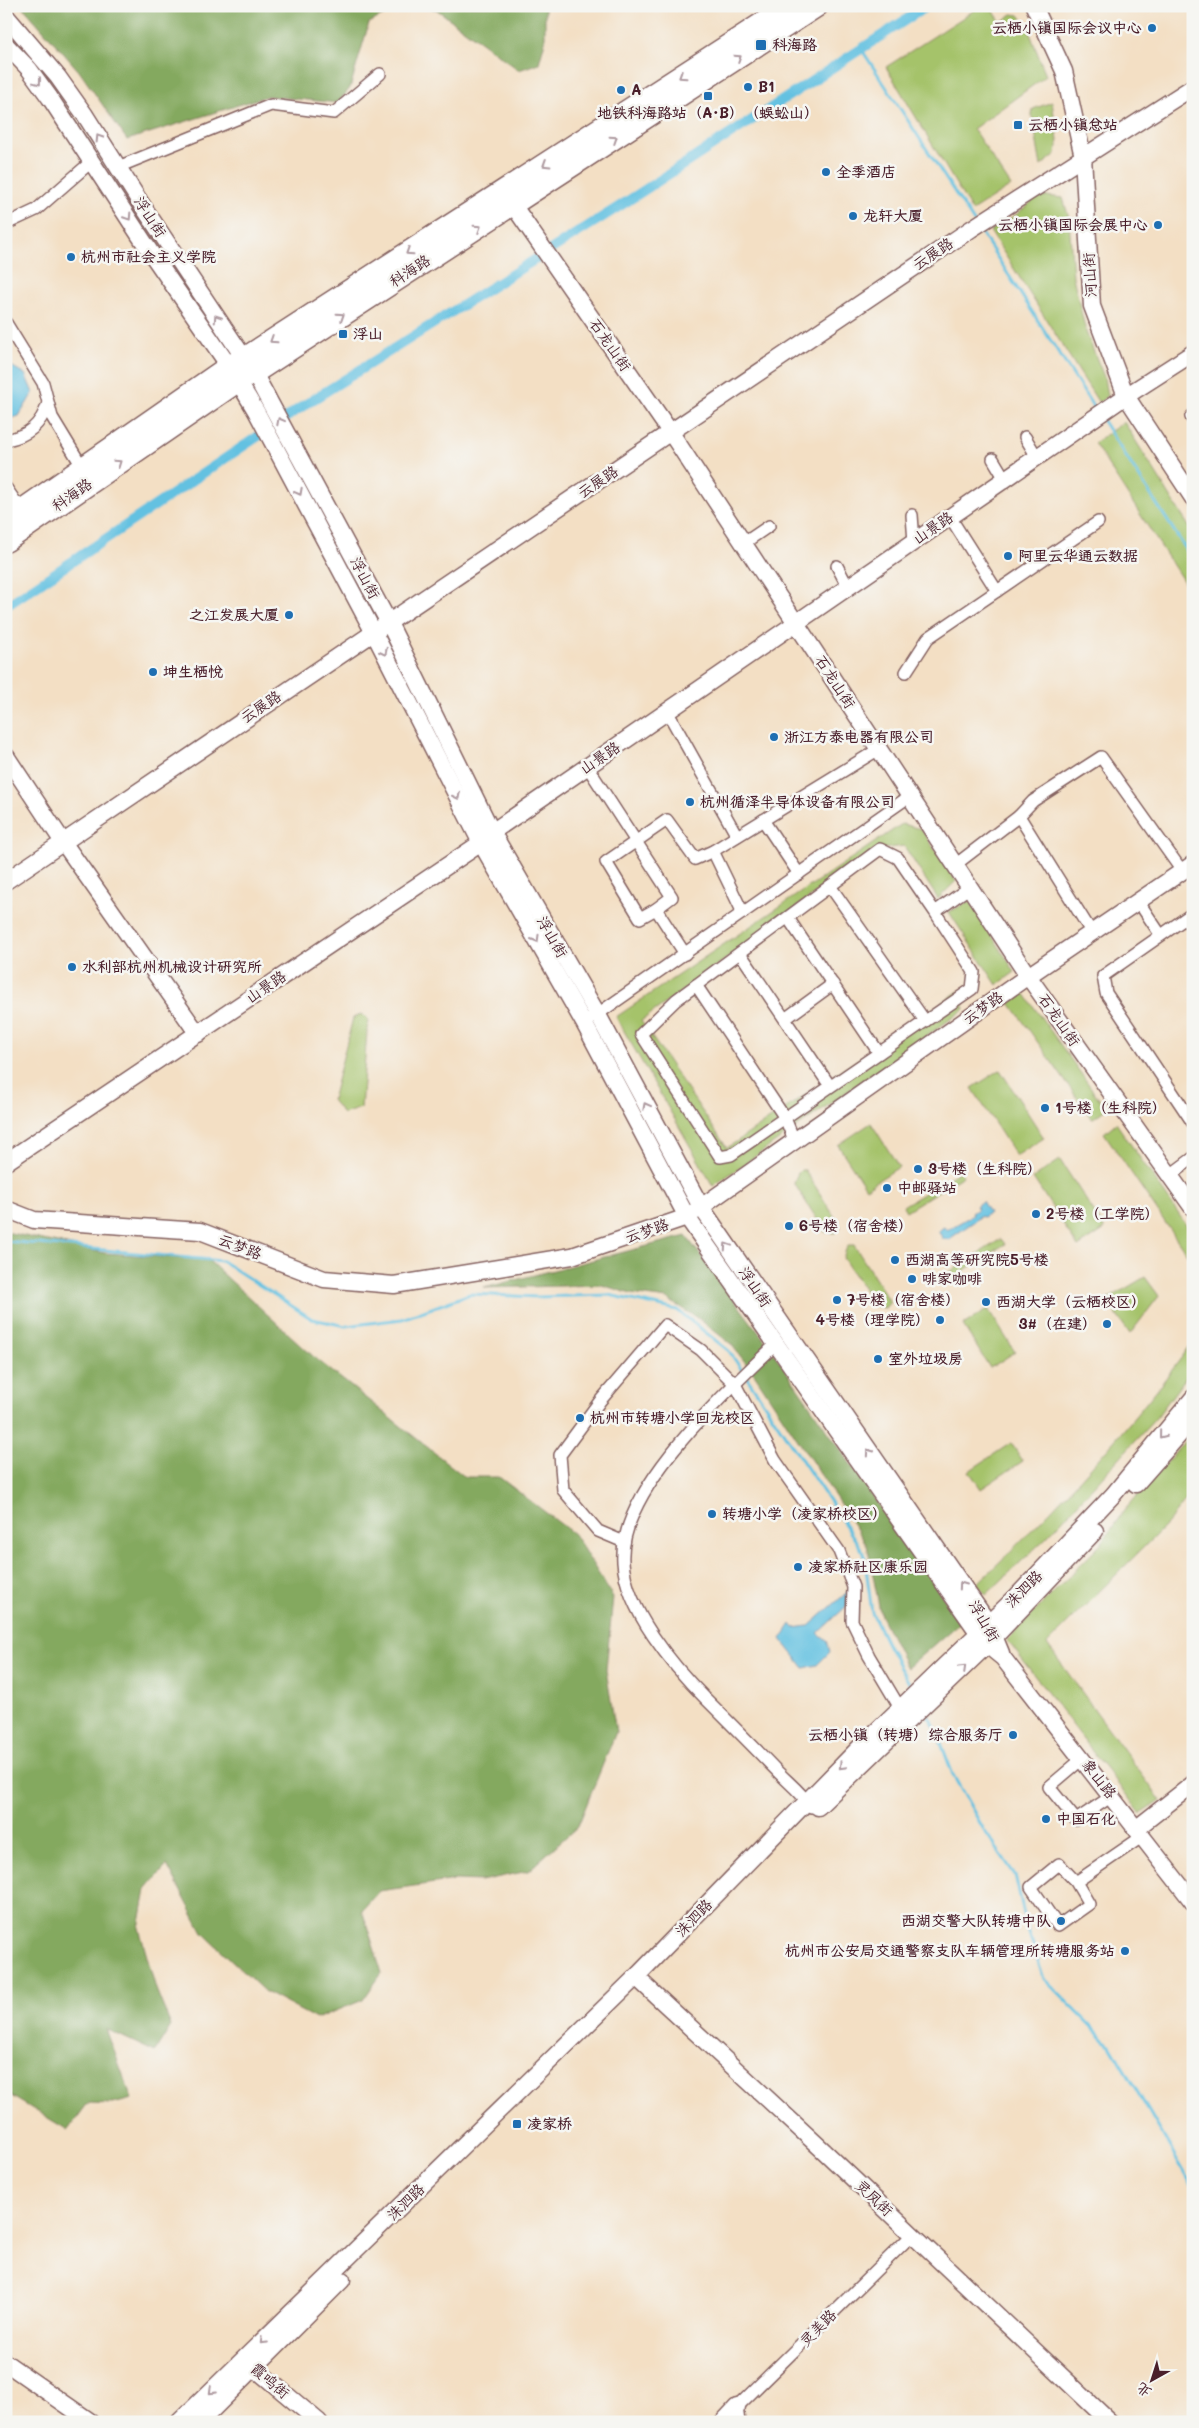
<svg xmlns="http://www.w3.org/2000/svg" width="1199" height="2428" viewBox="0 0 1199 2428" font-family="Mali,'LXGW WenKai TC',sans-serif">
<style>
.green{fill:#a5c36a;stroke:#78714a}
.forest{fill:#84a95e;stroke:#676444}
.water{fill:#63c1e1;stroke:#567086}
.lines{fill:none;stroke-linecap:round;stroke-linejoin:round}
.stream{stroke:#63c1e1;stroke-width:3}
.canal{stroke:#63c1e1;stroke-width:10}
.street-casing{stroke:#856261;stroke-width:14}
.secondary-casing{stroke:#856261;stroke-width:19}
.highway-casing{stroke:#856261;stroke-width:24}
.street{stroke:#fff;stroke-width:11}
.secondary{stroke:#fff;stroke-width:16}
.highway{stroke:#fff;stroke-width:21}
.oneway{stroke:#ae9aa0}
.poi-dot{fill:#1f6fb2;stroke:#f6f6f2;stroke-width:2}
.labels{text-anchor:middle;stroke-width:5;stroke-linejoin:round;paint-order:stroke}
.poi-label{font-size:15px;font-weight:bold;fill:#4a1f2b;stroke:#f6f6f2;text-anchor:start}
.street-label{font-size:15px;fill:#4a1f2b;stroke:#f6f6f2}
</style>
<rect width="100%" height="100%" fill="#f6f6f2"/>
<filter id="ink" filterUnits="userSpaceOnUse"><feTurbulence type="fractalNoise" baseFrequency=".02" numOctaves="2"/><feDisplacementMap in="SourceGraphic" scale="10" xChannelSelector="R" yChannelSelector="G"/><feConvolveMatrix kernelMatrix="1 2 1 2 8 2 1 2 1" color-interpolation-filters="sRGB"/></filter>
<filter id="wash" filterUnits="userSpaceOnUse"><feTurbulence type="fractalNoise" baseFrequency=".0096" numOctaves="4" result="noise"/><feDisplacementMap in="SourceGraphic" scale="20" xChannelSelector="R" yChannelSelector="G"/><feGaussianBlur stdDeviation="1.12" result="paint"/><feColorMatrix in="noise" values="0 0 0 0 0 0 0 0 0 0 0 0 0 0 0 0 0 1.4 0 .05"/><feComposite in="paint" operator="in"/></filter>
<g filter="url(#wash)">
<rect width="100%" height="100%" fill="#f3dfc4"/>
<g class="green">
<polygon points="981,6 990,6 1001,22 1012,14 1019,15 1027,25 1046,76 973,129 1011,186 972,211 886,67"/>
<polygon points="1052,102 1058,140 1056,154 1041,166 1032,115 1033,109"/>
<polygon points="1046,196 1063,198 1069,218 1073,277 1086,332 1104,377 1107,396 1099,403 990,231 1017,214 1035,199"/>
<polygon points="1124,422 1193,533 1193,596 1094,443"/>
<polygon points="902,824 921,829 956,881 938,899 904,846 875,850 641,1021 727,1148 959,991 965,1009 713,1186 616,1017"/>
<polygon points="970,901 1015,972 997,985 949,912"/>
<polygon points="1024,993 1106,1109 1092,1119 1010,1003"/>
<polygon points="361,1014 368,1019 361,1108 343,1114 332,1100 353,1018"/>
<polygon points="1000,1070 1044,1138 1016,1156 972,1088"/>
<polygon points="871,1123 899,1167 866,1188 838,1145"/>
<polygon points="1116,1123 1193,1235 1193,1263 1104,1133"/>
<polygon points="1060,1160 1105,1229 1078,1247 1033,1178"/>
<polygon points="801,1170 805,1170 841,1227 835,1233 825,1232 794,1183 798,1173"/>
<polygon points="960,1171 963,1176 906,1211 903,1206"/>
<polygon points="1001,1239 1005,1244 949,1280 945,1275"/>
<polygon points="851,1245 854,1245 890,1302 885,1308 875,1306 843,1258 847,1247"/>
<polygon points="1145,1277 1159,1296 1130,1334 1106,1300"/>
<polygon points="988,1309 1015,1352 990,1368 963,1325"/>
<path d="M1193 1342V1368L1156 1418 1047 1537 986 1595 977 1584C1055 1509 1129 1430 1193 1342Z"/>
<polygon points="1193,1432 1193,1491 1168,1523 1047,1644 1161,1801 1141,1814 1007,1640 1101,1544 1123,1512"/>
<polygon points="1011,1443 1023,1461 981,1489 969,1471"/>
</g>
<g class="forest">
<polygon points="22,6 401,6 369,23 350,88 338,103 267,96 127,140 79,71"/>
<polygon points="412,6 545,6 545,41 539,63 519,70 436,9"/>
<polygon points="6,1232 104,1253 208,1260 314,1357 465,1477 499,1477 574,1534 613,1597 606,1670 616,1732 578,1826 528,1871 481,1881 456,1880 379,1891 362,1910 382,1973 363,2000 316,2019 265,1992 203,1933 167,1865 146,1890 139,1928 156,1989 171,2026 155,2052 106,2029 132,2099 113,2104 88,2103 68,2130 6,2093"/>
<polygon points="686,1236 766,1342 960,1622 907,1668 881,1616 867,1545 755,1375 731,1344 699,1319 667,1299 631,1294 602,1285 484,1288"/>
</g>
<g class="water">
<polygon points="6,363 25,374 33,393 19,416 6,420"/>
<polygon points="982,1201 989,1213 983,1217 979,1216 979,1218 948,1240 946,1238 944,1240 938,1231 944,1227 947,1230 973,1215 972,1213 978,1209 976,1206"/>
<polygon points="853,1587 854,1599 818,1633 827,1640 830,1652 817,1665 804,1668 781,1639 791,1624 794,1628 809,1626"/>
</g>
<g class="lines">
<g class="stream">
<polyline points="862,50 974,222"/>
<polyline points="979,229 1096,411"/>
<polyline points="1101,418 1193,560"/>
<polyline points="6,1241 222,1261 312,1319 346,1326 402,1319 470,1294 537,1297 609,1295 677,1310 729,1351 864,1553 872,1613 888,1646 913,1690"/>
<polyline points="925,1710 935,1727 953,1775 984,1830 1015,1875 1027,1927 1044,1979 1110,2045 1193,2187"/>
</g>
<polyline class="canal" points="6,606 306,404 620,206 927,6"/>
</g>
</g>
<g filter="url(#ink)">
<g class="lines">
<g class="street-casing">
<g id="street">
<polyline points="118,167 271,105 334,113 380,74"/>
<polyline points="6,224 36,210 91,162"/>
<polyline points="6,323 43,383 52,417 83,468"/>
<polyline points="1193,415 1191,417 1193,420"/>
<polyline points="1025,437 1037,457"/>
<path d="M6 440C28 436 41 425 48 403"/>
<polyline points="993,459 1005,479"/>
<polyline points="6,488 22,511"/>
<polyline points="912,515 914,542"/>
<polyline points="744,543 769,526"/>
<polyline points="837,566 848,587"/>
<polyline points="997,591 1098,522"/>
<polyline points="906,672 928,638 997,591 950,517"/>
<polyline points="667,711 737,836"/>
<polyline points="587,766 672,897 656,909 685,954"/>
<polyline points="1019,816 1033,801 1101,757 1182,871"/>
<polyline points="763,820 799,874"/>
<polyline points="713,851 743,913"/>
<polyline points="955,865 1019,816 1092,933"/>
<polyline points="830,886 925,1021"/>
<polyline points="1138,901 1160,934"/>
<polyline points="656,909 640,918 606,862 667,820 695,859 713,851 879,749"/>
<polyline points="935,912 898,858 880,849 676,1000 641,1034 720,1157 731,1155 972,989 974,972 935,912 970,887"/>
<polyline points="1193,913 1103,976 1106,993 1193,1123"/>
<polyline points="788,918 879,1053"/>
<polyline points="740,953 830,1086"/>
<polyline points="696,985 785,1118 794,1140"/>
<polyline points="592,1018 910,796"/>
<polyline points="785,1019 833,984"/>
<polyline points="1169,1176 1193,1158"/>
<path d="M776 1344C727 1392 618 1489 623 1562 626 1610 673 1666 706 1699 730 1723 754 1747 778 1772 789 1783 803 1794 811 1807"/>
<polyline points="624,1542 598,1531 563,1490 560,1455 600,1401 665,1325 701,1350 735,1384 775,1460 839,1551 853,1587 852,1621 869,1656 900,1708"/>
<polyline points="1082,1759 1049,1787 1076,1820 1112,1796"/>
<polyline points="1076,1882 1059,1864 1031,1887 1058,1926 1089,1904 1076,1882 1143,1836"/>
<polyline points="739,2422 737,2407 913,2234"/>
</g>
</g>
<g class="secondary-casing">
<g id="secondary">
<polyline points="1034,6 1064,71 1083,157 1092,306 1126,396 1193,498"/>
<polyline points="6,16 58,77 85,115 142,205 254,373 389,623 492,832 598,1015 701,1207 989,1624 1001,1653"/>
<polyline points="6,45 29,69 50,98 151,253 229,366 256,411 373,631 481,843 584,1023 687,1217 987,1645 1003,1658 1193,1902"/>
<polyline points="513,205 671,433 1028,976 1193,1208"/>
<polyline points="6,756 63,842 198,1034"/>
<polyline points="6,881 971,229 1193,87"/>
<polyline points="6,1162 481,843 492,832 1126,396 1193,353"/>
<polyline points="6,1209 34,1220 200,1231 324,1279 394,1285 572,1256 687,1217 1028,976 1193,864"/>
<polyline points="1136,1484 1193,1419"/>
<polyline points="818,1807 987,1645 1095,1531"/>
<polyline points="1137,1828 1193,1784"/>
<polyline points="636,1977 826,2153 1110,2422"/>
<polyline points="246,2361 319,2422"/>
<polyline points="6,2363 91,2422"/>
<polyline points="179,2422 636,1977 863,1744 1016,1597 1113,1495 1193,1398"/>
<polyline points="200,2422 342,2280"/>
<polyline points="723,2422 737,2407"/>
</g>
</g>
<g class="highway-casing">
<g id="highway">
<polyline points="6,521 229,366 245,358 789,6"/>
<polyline points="6,541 238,381 254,373 817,6"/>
</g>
</g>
<use href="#street" class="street"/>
<use href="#secondary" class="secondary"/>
<use href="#highway" class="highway"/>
</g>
<defs><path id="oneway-chevron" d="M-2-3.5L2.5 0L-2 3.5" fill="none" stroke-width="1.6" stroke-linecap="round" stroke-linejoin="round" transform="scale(1.25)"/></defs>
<g class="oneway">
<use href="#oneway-chevron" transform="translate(738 58) rotate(-33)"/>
<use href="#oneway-chevron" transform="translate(682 76) rotate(147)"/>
<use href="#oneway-chevron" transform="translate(38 82) rotate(53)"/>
<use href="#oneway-chevron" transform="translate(99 138) rotate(-122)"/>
<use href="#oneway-chevron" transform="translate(614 139) rotate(-33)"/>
<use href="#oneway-chevron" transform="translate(546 164) rotate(148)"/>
<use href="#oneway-chevron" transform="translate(128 217) rotate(57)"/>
<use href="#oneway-chevron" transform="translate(478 228) rotate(-33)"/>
<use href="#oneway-chevron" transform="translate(409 252) rotate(147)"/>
<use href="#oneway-chevron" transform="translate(341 316) rotate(-33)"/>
<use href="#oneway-chevron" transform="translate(217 318) rotate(-124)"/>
<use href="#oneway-chevron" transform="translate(273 340) rotate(147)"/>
<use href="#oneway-chevron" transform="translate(280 421) rotate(-118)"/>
<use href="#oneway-chevron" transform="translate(118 463) rotate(-35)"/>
<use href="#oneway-chevron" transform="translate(299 492) rotate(62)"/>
<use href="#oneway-chevron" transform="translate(384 652) rotate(63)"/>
<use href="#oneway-chevron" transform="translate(457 796) rotate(63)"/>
<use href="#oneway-chevron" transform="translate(536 939) rotate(60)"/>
<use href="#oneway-chevron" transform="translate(646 1106) rotate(-118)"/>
<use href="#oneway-chevron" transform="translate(727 1246) rotate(-124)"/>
<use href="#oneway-chevron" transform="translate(1162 1435) rotate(129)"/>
<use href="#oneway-chevron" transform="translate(869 1452) rotate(-125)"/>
<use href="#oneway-chevron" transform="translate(962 1585) rotate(-125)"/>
<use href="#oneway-chevron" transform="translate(963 1668) rotate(-44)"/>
<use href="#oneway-chevron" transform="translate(842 1766) rotate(134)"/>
<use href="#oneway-chevron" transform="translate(263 2341) rotate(136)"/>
<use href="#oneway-chevron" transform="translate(212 2391) rotate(136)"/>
</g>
</g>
<g class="poi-dot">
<circle cx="1152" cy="28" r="5"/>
<rect x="755" y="39" width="12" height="12" rx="2.5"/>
<circle cx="748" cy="87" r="5"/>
<circle cx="621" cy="90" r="5"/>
<rect x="703" y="91" width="10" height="10" rx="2.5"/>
<rect x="1013" y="120" width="10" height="10" rx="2.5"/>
<circle cx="826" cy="172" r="5"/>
<circle cx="853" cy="216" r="5"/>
<circle cx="1158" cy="225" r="5"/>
<circle cx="71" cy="257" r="5"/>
<rect x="338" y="329" width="10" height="10" rx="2.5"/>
<circle cx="1008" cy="556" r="5"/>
<circle cx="289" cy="615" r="5"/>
<circle cx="153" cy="672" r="5"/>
<circle cx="774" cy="737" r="5"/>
<circle cx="690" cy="802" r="5"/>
<circle cx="72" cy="967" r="5"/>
<circle cx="1045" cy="1108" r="5"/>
<circle cx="918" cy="1169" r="5"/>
<circle cx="887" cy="1188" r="5"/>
<circle cx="1036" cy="1214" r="5"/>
<circle cx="789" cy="1226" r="5"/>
<circle cx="895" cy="1260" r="5"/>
<circle cx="912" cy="1279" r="5"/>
<circle cx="837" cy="1300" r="5"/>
<circle cx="986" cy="1302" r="5"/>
<circle cx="940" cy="1320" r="5"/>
<circle cx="1107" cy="1324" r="5"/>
<circle cx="878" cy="1359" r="5"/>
<circle cx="580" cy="1418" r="5"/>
<circle cx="712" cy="1514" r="5"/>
<circle cx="798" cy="1567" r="5"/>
<circle cx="1013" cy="1735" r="5"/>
<circle cx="1046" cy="1819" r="5"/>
<circle cx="1061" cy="1921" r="5"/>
<circle cx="1125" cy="1951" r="5"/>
<rect x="512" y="2119" width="10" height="10" rx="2.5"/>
</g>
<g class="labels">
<g class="poi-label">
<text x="1142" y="33" text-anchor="end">云栖小镇国际会议中心</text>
<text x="772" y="50">科海路</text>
<text x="758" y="92">B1</text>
<text x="631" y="95">A</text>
<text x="708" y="118" text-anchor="middle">地铁科海路站（A·B）（蜈蚣山）</text>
<text x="1028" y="130">云栖小镇总站</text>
<text x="836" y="177">全季酒店</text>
<text x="863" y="221">龙轩大厦</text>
<text x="1148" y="230" text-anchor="end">云栖小镇国际会展中心</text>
<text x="81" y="262">杭州市社会主义学院</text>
<text x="353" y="339">浮山</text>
<text x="1018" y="561">阿里云华通云数据</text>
<text x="279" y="620" text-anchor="end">之江发展大厦</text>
<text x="163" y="677">坤生栖悦</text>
<text x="784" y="742">浙江方泰电器有限公司</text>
<text x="700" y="807">杭州循泽半导体设备有限公司</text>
<text x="82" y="972">水利部杭州机械设计研究所</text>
<text x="1055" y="1113">1号楼（生科院）</text>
<text x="928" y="1174">3号楼（生科院）</text>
<text x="897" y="1193">中邮驿站</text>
<text x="1046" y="1219">2号楼（工学院）</text>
<text x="799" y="1231">6号楼（宿舍楼）</text>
<text x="905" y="1265">西湖高等研究院5号楼</text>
<text x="922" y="1284">啡家咖啡</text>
<text x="847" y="1305">7号楼（宿舍楼）</text>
<text x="996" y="1307">西湖大学（云栖校区）</text>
<text x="930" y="1325" text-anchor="end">4号楼（理学院）</text>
<text x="1097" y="1329" text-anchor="end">3#（在建）</text>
<text x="888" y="1364">室外垃圾房</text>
<text x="590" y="1423">杭州市转塘小学回龙校区</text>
<text x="722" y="1519">转塘小学（凌家桥校区）</text>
<text x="808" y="1572">凌家桥社区康乐园</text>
<text x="1003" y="1740" text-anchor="end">云栖小镇（转塘）综合服务厅</text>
<text x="1056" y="1824">中国石化</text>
<text x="1051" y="1926" text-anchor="end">西湖交警大队转塘中队</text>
<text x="1115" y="1956" text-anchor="end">杭州市公安局交通警察支队车辆管理所转塘服务站</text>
<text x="527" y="2129">凌家桥</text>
</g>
<g class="street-label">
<text transform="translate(150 217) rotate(57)" y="5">浮山街</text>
<text transform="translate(933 254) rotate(-34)" y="5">云展路</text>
<text transform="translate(410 271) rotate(-33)" y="5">科海路</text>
<text transform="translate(1090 275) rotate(-93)" y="5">河山街</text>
<text transform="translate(610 345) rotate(55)" y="5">石龙山街</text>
<text transform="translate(598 482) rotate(-34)" y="5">云展路</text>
<text transform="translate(72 495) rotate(-35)" y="5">科海路</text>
<text transform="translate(933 528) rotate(-34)" y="5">山景路</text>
<text transform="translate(365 578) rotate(62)" y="5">浮山街</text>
<text transform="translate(835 682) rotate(57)" y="5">石龙山街</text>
<text transform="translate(261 707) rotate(-34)" y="5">云展路</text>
<text transform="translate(600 758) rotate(-34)" y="5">山景路</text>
<text transform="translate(552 937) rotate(60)" y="5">浮山街</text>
<text transform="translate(266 987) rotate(-34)" y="5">山景路</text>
<text transform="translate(983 1008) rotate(-35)" y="5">云梦路</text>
<text transform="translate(1059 1020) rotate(55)" y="5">石龙山街</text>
<text transform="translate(647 1231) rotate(-19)" y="5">云梦路</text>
<text transform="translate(240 1247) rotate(21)" y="5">云梦路</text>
<text transform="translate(755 1287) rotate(56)" y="5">浮山街</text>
<text transform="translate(1024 1589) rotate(-45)" y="5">洙泗路</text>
<text transform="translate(984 1621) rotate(60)" y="5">浮山街</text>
<text transform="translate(1099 1779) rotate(52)" y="5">象山路</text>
<text transform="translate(694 1918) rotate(-46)" y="5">洙泗路</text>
<text transform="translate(874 2198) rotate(43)" y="5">灵凤街</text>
<text transform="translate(406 2202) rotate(-44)" y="5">洙泗路</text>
<text transform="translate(818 2328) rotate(-45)" y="5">灵美路</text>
<text transform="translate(270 2381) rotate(40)" y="5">霞鸣街</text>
</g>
</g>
<rect width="1199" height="2428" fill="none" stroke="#f6f6f2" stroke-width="25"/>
<g transform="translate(1152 2380) rotate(219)" stroke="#f6f6f2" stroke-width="4" paint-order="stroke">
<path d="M0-4L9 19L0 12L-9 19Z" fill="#4a1f2b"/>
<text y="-8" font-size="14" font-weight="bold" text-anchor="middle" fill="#4a1f2b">北</text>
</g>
</svg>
